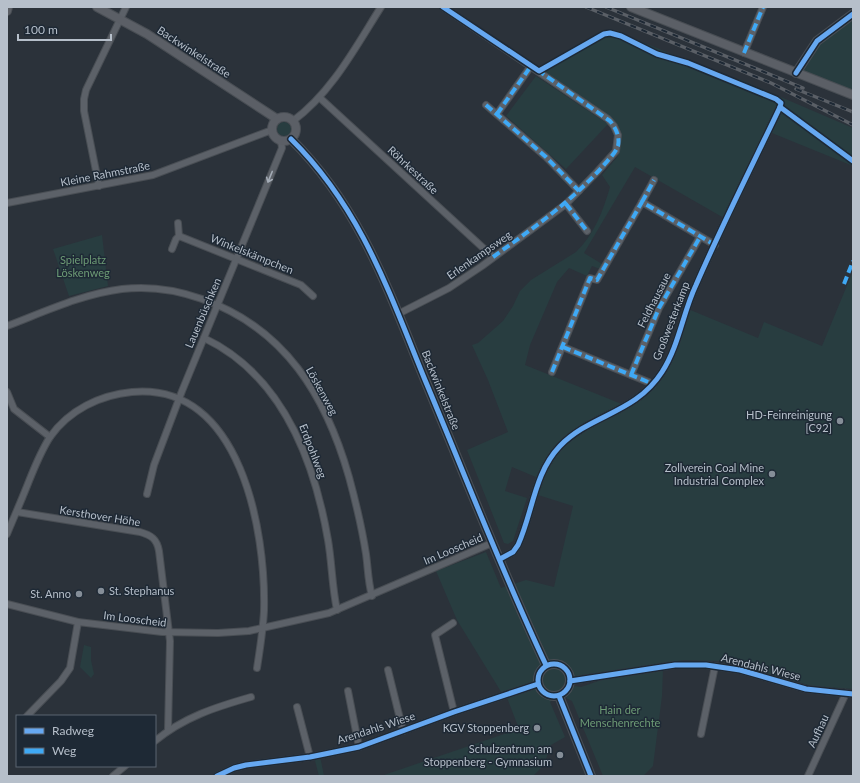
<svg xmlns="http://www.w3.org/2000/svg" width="860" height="783" viewBox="0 0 860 783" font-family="Lato,sans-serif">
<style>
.green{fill:#283d40}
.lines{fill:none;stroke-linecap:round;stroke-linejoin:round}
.street-casing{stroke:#494e54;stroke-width:8}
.secondary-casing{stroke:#494e54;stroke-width:10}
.street{stroke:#5c6168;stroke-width:6}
.secondary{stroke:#5b5f66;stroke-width:8}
.rail-casing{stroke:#5a5f66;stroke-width:3.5}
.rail{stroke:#1e2935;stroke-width:2;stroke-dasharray:6;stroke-linecap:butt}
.quiet{stroke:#3fa9f5;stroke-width:4;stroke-dasharray:8 4;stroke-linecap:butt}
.cycleway-casing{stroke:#1e2935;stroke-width:8}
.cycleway{stroke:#66a8f1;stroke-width:5}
.oneway{stroke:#a4acb6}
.poi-dot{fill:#858e98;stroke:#1e2935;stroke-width:1.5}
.labels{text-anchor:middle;stroke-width:3;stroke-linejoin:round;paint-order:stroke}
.street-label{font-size:11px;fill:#b6bfca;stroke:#1e2935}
.park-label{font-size:11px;fill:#6d9b75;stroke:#1e2935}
.poi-label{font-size:11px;fill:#b6bfca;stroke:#1e2935;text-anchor:end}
</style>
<rect width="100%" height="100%" fill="#2b323a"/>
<g class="green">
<polygon points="853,15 853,94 797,72 809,52"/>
<path d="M615 31 738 81 739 79 853 128V166L767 131 724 218 635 167 584 253 602 264 600 269 592 266 587 276 569 268 557 282 530 345 525 365 629 407 662 373 688 309 758 338 764 322 822 346 853 271V689L812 686 722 661 684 660 582 675 570 681 565 691 550 702 565 737 551 745 544 765 533 776H381L519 729 506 695H503L457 620 436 571 486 552 501 588 526 580 554 587 573 506 538 495 543 480 512 467 505 491 527 498 513 541 508 544 504 543 467 450 508 432 488 380 472 345 478 343 503 321 513 306 520 291 531 280 576 252C594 235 603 211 610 187L602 175 618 156 619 131 542 71Z"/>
<polygon points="536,76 608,124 566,169 506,116"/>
<circle cx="284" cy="129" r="7"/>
<polygon points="102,235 108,286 69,296 53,249"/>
<polygon points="84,645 91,647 91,660 94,674 91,678 80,667"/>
<polygon points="663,669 662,696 653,766 643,776 603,776 572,701 566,698 567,692 575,686 581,687 610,677"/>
<polygon points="320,756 324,776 319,776 314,757"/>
</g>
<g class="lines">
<g class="street-casing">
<g id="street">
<polyline points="744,53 763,7"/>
<polyline points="320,98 493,257"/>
<polyline points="486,105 546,157 579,191"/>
<polyline points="497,114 531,66"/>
<path d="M293 121C332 92 355 48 381 7"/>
<polyline points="99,186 84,111 84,99 86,90 126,7"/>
<polyline points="642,202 654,180"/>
<polyline points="7,203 153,175 272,130"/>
<polyline points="566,204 587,231"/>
<polyline points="179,236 301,285 313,296"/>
<polyline points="172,249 176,239 179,236 178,223"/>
<polyline points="398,314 449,288 482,266 566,204 597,172 616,151 618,135 614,126 608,119 443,7"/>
<path d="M7 326C44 312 82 294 122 289 148 286 177 290 202 299 285 328 326 396 349 477 356 503 362 528 366 554 368 568 368 582 372 596"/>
<path d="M204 338C282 375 314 459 328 540 332 563 332 587 337 610"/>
<polyline points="563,347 653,384"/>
<polyline points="552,372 590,278 597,280 642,202 715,245"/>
<polyline points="631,375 659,308 700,237"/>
<polyline points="7,392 14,409 50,437"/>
<polyline points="147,494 154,465 182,391 282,148 281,141"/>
<path d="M17 512 140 532C151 535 157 539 159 551L170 641 168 730"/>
<path d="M7 534C14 517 22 499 29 481 35 466 41 451 50 437 69 410 100 395 132 392 241 382 266 531 264 611 263 630 260 649 257 668"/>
<path d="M500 559 513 552 518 545C533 512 534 473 560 446 591 414 635 414 662 372 679 346 683 312 696 285 722 225 752 166 780 107"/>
<polyline points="7,604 78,622 162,632 218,633 249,631 329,613 492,543"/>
<polyline points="453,623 435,635 454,712"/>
<polyline points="388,670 403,731"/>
<polyline points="570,681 675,665 706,665 740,670 806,689 853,694"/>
<polyline points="348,691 359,747"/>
<polyline points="297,707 310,757"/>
<polyline points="27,716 61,681 70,668 78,622"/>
<polyline points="701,734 715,666"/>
<path d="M155 741C184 717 216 707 251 697"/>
<polyline points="113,776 125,766"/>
<polyline points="217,776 234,768 246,765 310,757 359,747 454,712 538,684"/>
<polyline points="808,776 846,693"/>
</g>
</g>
<g class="secondary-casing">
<g id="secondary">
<polyline points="97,7 147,34 277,119"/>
<polyline points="631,7 853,95"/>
<polyline points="7,11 8,7"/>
<polyline points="796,73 817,41 853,14"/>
<circle cx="284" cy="129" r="12"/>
<path d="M291 139C361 208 389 292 425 380 465 475 502 572 546 665"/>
<circle cx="554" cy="680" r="16"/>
<polyline points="559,696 591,776"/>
</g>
</g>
<use href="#street" class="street"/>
<use href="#secondary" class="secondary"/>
<g class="rail-casing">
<g id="rail">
<polyline points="586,7 771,83 853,125"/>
<polyline points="606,7 803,88"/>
<polyline points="796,89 853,112"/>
</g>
</g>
<use href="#rail" class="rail"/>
<g class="quiet">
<polyline points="744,53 763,7"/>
<polyline points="486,105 546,157 579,191"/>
<polyline points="497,114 531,66"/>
<polyline points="642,202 654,180"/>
<polyline points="566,204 587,231"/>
<path d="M493 257C532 229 571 202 603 166 608 160 615 154 618 146 620 137 616 128 610 121L539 71"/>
<polyline points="844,284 853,261"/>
<polyline points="563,347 653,384"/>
<polyline points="552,372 590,278 597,280 642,202 715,245"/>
<polyline points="631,375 659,308 700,237"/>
</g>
<g class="cycleway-casing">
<g id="cycleway">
<polyline points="443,7 539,71 604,34 610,33 621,36 657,54 688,63 776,99 781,103 780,107 853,161"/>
<polyline points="796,73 817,41 853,14"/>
<path d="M291 139C361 208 389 292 425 380 465 475 502 572 546 665"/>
<path d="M500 559 513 552 518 545C533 512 534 473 560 446 591 414 635 414 662 372 679 346 683 312 696 285 722 225 752 166 780 107"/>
<circle cx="554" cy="680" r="16"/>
<polyline points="570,681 675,665 706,665 740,670 806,689 853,694"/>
<polyline points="559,696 591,776"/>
<polyline points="217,776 234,768 246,765 310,757 359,747 454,712 538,684"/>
</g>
</g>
<use href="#cycleway" class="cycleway"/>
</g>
<defs><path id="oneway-shaft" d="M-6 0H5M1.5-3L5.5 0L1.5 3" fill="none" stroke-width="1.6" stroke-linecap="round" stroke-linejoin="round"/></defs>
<use class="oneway" href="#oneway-shaft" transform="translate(270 177) rotate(112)"/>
<g class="poi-dot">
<circle cx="840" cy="421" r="4"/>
<circle cx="772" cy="474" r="4"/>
<circle cx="101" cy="591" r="4"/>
<circle cx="79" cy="594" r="4"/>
<circle cx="537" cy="728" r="4"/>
<circle cx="560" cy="755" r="4"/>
</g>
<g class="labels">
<g class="street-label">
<text transform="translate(194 52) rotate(33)" y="4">Backwinkelstraße</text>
<text transform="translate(413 170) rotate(43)" y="4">Röhrkestraße</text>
<text transform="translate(105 174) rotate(-11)" y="4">Kleine Rahmstraße</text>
<text transform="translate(252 254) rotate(22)" y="4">Winkelskämpchen</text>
<text transform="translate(479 255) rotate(-35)" y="4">Erlenkampsweg</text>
<text transform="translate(654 300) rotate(-63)" y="4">Feldhausaue</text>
<text transform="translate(203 313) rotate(-67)" y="4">Lauenbüschken</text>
<text transform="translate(671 321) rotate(-69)" y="4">Großwesterkamp</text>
<text transform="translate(441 390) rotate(68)" y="4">Backwinkelstraße</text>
<text transform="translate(322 391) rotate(61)" y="4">Löskenweg</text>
<text transform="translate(313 451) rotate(69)" y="4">Erdpohlweg</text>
<text transform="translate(100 516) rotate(9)" y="4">Kersthover Höhe</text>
<text transform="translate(453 549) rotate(-23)" y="4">Im Looscheid</text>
<text transform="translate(135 619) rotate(7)" y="4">Im Looscheid</text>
<text transform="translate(761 667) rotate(14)" y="4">Arendahls Wiese</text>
<text transform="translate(376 728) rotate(-18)" y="4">Arendahls Wiese</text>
<text transform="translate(818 731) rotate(-65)" y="4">Aufhau</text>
</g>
<g class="park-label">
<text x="83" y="264">Spielplatz<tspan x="83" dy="13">Löskenweg</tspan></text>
<text x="620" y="714">Hain der<tspan x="620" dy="13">Menschenrechte</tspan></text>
</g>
<g class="poi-label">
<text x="832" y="419">HD-Feinreinigung<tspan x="832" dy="13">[C92]</tspan></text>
<text x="764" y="472">Zollverein Coal Mine<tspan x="764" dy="13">Industrial Complex</tspan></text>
<text x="109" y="595" text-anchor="start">St. Stephanus</text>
<text x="71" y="598">St. Anno</text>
<text x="529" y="732">KGV Stoppenberg</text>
<text x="552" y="753">Schulzentrum am<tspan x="552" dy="13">Stoppenberg - Gymnasium</tspan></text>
</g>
</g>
<rect width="860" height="783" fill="none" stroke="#b6bfca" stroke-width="16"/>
<rect x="16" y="715" width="140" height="52" fill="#1e2935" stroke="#5b6571"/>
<rect x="24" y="728" width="20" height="6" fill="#66a8f1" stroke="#5b6571"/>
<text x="52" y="735" font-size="12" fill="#b6bfca">Radweg</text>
<rect x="24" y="748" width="20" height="6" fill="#3fa9f5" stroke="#5b6571"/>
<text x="52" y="755" font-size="12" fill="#b6bfca">Weg</text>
<path d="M18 34v6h93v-6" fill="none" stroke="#b6bfca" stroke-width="2"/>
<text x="24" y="34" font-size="12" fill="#b6bfca" stroke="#1e2935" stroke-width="3" paint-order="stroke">100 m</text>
</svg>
